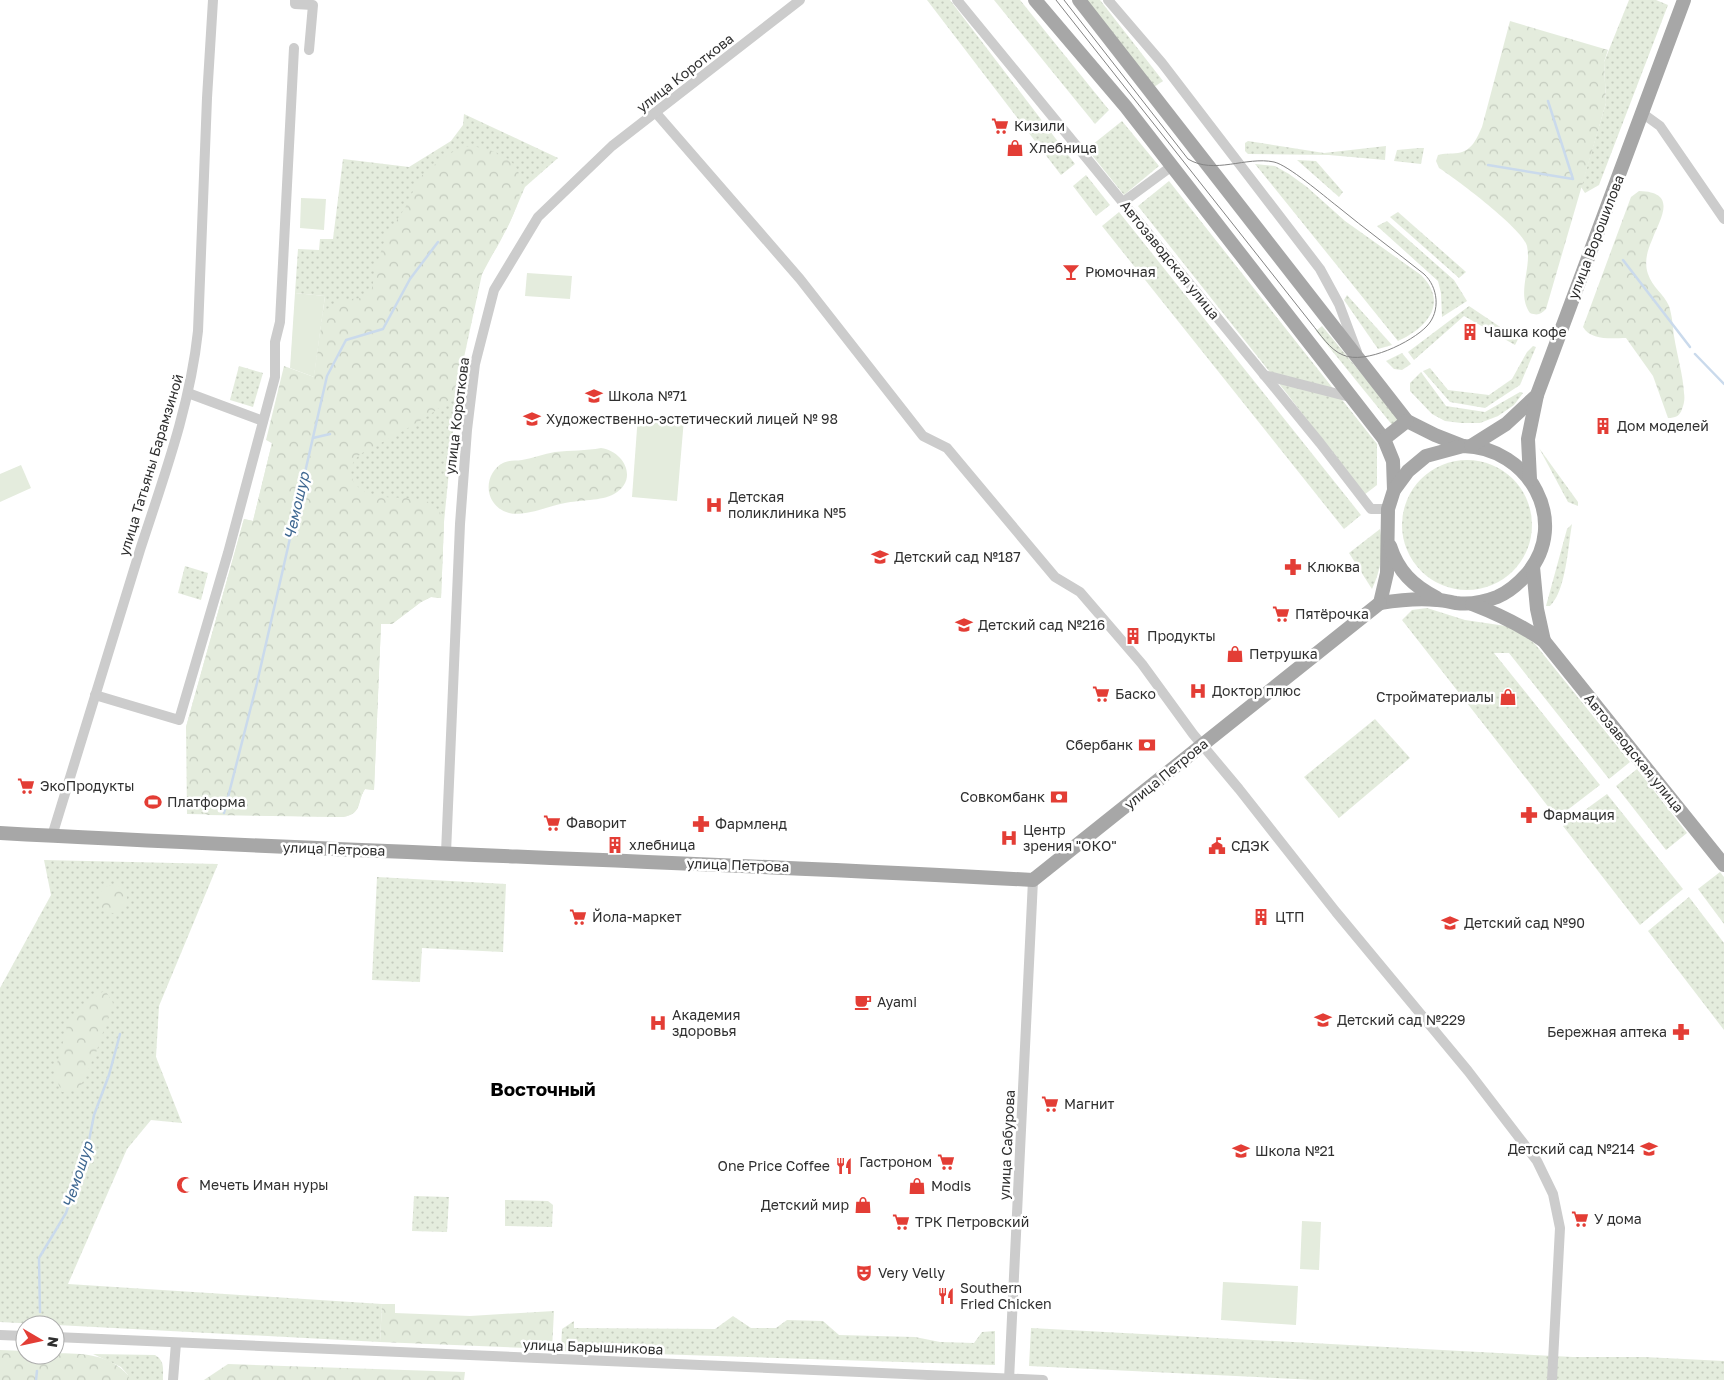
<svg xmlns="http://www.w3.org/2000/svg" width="1724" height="1380" viewBox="0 0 1724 1380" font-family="'Golos Text',sans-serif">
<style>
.grass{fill:url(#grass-dots)}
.forest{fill:url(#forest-crowns)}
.pitch{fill:#e4ecdd}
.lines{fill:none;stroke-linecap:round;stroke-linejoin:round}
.stream{stroke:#cadaec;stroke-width:2.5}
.minor{stroke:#ccc;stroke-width:10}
.major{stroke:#a7a7a7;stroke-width:14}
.tram{stroke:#848484;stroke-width:1}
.labels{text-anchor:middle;stroke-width:5;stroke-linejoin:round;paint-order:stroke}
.street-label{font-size:14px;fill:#2f2f2f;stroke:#fff}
.poi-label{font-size:14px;fill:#2f2f2f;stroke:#fff;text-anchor:start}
.water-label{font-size:15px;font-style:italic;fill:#3e6791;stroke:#fff}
.district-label{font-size:19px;font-weight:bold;fill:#000;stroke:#fff}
</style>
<defs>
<pattern id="grass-dots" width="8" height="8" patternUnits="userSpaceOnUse" patternTransform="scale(1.25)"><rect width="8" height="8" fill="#e4ecdd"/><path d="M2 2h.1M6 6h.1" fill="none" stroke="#c4cbbe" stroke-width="1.8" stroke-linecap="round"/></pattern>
<pattern id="forest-crowns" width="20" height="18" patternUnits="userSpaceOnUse" patternTransform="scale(1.25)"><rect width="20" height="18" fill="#e4ecdd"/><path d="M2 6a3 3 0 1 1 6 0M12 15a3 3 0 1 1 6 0" fill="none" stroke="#c4cbbe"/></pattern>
</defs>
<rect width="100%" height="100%" fill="#fff"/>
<g class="grass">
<polygon points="927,0 950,0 1075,164 1061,175"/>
<polygon points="994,0 1020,0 1109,110 1095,124"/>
<polygon points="1086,0 1100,0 1163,81 1154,87"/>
<polygon points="1629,0 1656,0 1668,5 1599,185 1585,193 1581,187 1606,103 1604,62"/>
<path d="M464 114 558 158 525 187 510 222 482 274 457 390 444 522 441 598 431 597 421 602 392 624H381L374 790 365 789C356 803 363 813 343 817L187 814 186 727 244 519 253 521 272 443 314 376 325 296 295 293 298 249 319 250 320 239H333L343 159 409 167 451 141 463 125Z"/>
<polygon points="1122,121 1159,166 1124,195 1087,149"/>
<polygon points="1248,141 1324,153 1386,146 1385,160 1329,155 1248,154 1245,151 1245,143"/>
<polygon points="1419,148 1424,148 1421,164 1394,161 1397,150"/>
<polygon points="1297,160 1316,161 1343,192 1339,197"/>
<path d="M1255 164 1275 166 1289 174 1307 187 1345 221 1421 275C1449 303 1427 328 1398 341Z"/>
<polygon points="1086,175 1110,205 1096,216 1073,186"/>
<polygon points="1169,181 1377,444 1377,485 1364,495 1288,395 1138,206"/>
<polygon points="1119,212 1361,515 1344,529 1102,226"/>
<polygon points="1398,212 1466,272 1459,278 1390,217"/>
<polygon points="1387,221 1454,280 1467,301 1442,317 1441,293 1438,281 1377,226"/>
<polygon points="1347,295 1392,345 1378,349 1344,300"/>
<polygon points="1469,306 1518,339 1515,345 1464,316 1414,360 1408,352"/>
<polygon points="1322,326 1399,419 1393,426 1316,331"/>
<polygon points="1533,346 1536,347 1520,385 1485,408 1450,402 1423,371 1430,368 1448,390 1489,395 1512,379 1527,352"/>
<polygon points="1402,353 1411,364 1402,370 1394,369 1386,361"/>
<polygon points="239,366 263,373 253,407 230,400"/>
<polygon points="1421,372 1446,406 1485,412 1520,392 1523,393 1514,405 1498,416 1480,423 1461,423 1445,421 1432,414 1410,391 1410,383"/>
<polygon points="1539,448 1578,502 1578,506 1568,502"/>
<circle cx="1467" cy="525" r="65"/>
<path d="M1572 524C1568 546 1566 591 1550 606H1546L1567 529Z"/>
<path d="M1380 529C1384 550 1381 570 1372 589L1349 553Z"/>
<polygon points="185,566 208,573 201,600 178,593"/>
<polygon points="1427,608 1465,620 1506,626 1518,631 1535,644 1630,762 1609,779 1509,653 1494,653 1600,785 1557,818 1402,620 1412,610"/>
<polygon points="1375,719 1410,758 1339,818 1304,777"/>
<polygon points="1637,769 1687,833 1666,850 1616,786"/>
<polygon points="1607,794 1683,889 1640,925 1563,826"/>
<polygon points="44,860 218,864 159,1006 156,1057 182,1123 151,1120 127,1149 68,1284 382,1304 380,1342 0,1322 0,988 51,895"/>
<polygon points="1720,872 1724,877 1724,924 1698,889"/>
<polygon points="377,877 506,884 503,952 422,948 420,982 372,980"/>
<polygon points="1689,897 1724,943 1724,1030 1648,931"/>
<polygon points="414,1196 449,1197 447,1232 412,1231"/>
<polygon points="505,1200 548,1201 553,1205 552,1227 505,1226"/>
<polygon points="733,1316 751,1328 776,1328 787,1320 823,1321 839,1335 915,1337 940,1342 974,1343 982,1332 995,1331 995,1365 561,1351 562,1329 574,1321 574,1328 715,1329"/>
<polygon points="1031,1328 1573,1357 1644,1357 1724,1361 1724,1380 1316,1380 1029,1366"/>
<path d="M93 1354 155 1355C165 1361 163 1369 163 1380H128V1375L121 1367Z"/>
</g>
<g class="forest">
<path d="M1510 21 1608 50 1604 62 1606 103 1546 309C1541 314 1538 316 1530 313 1516 293 1532 269 1527 246 1523 229 1456 179 1439 168L1436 161 1438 155C1444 153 1451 154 1458 153 1472 151 1477 138 1482 127Z"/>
<path d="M470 146C543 156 523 200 497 247 492 255 486 264 482 274 478 284 477 296 474 307 468 335 462 362 457 390 444 410 401 432 379 444 371 448 359 453 354 461 350 469 350 479 356 485 382 512 432 480 444 522L441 598 431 597 421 602 392 624H381L374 790 365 789C356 803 363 813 343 817L208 815 195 809 190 801 187 777 188 740 186 727 244 519 253 521 272 443 266 440 284 366 314 377 323 312 339 300 363 298 368 294 372 288 376 267 386 236 405 208 419 179 427 170 457 149Z"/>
<path d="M1639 191C1679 192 1660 219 1652 240 1647 251 1644 263 1648 274 1652 287 1664 294 1669 306 1672 315 1673 327 1674 336 1677 355 1683 375 1684 393 1685 399 1684 404 1682 409 1680 416 1675 418 1668 418L1653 376 1626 338C1612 338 1591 341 1583 327L1631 197Z"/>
<path d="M601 448C626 452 638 481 614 494 602 501 579 500 565 503 549 506 524 517 509 513 498 510 491 502 489 492 487 480 493 468 503 463 509 460 515 461 522 460 533 458 544 454 555 452 571 450 586 451 601 448Z"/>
<circle cx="113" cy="899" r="14"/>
<polygon points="105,990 113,1003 97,1050 79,1090 62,1092 54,1074 69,1021 75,1012"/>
<polygon points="382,1304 395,1304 395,1313 470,1316 554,1311 552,1349 380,1342"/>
<path d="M0 1350 25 1351V1355H55V1353C83 1354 108 1353 128 1375V1380H0Z"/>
<polygon points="228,1364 465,1372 464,1380 204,1380"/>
</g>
<g class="pitch">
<polygon points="301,198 326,199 324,230 300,228"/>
<polygon points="527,273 572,276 570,299 525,296"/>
<polygon points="295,293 325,296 314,377 290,368"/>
<polygon points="638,415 684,419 677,501 632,497"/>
<polygon points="21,465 31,488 0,502 0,474"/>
<polygon points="1302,1221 1321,1222 1319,1270 1300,1269"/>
<polygon points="1223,1282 1298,1286 1296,1325 1221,1320"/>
</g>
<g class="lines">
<g class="stream">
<polyline points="1488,165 1573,179 1548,101"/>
<polyline points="1623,260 1690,347"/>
<polyline points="1695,354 1724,384"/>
<polyline points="313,438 330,434"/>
<polyline points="224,813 257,683 327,376 346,340 383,329 410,279 438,242"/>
<polyline points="40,1312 39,1258 66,1213 87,1151 94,1115 109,1075 120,1034"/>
<polyline points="36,1380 37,1371"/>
</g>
<g class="minor">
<polyline points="295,0 295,4 313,5 309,50"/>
<polyline points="957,0 1320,443 1371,509 1388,509"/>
<polyline points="1108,0 1162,63 1320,269 1339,304 1357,352"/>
<polyline points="656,113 800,279 923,436 947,448 1055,577 1080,592 1142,664 1193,734 1239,789 1336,912 1468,1071 1537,1161 1553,1194 1560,1228 1552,1380"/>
<polyline points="1642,113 1660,126 1724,219"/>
<polyline points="1123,202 1172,166"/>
<polyline points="1264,375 1350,397"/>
<polyline points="188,393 263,421"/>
<polyline points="95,695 179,720 228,553 275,377 275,342 280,322 294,48"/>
<path d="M52 836C82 741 110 645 140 550 163 479 190 407 198 331L207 98 213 0"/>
<polyline points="446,853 460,524 467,430 475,364 494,290 538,217 612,146 800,0"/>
<polyline points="0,1335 25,1336"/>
<polyline points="55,1337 1043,1380"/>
<polyline points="173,1380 176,1343"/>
<polyline points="1009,1380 1033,880"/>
</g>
<g class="major">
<polyline points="1035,0 1126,107 1384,439 1393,461 1394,490"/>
<polyline points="1079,0 1407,421 1435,435 1463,446"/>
<polyline points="1384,439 1407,421"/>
<path d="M1463 446C1529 447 1571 522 1527 574 1519 583 1509 592 1497 597 1484 602 1470 605 1456 603 1450 602 1444 600 1437 600 1418 598 1399 600 1380 603L1387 573 1388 509 1394 490 1408 471 1426 456Z"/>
<polyline points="1471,446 1506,424 1537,395 1684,0"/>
<polyline points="1530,479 1528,439 1537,395"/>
<path d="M1390 546C1398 571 1413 586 1437 598"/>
<polyline points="1533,567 1537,609 1544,641"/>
<path d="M1472 604C1498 614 1521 625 1544 641L1724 865"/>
<path d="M0 833C344 852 689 861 1033 880L1380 603"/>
</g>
<path class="tram" d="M1056 0 1311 323C1320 334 1330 350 1343 355 1365 365 1412 342 1427 326 1441 311 1438 287 1424 274 1395 251 1365 229 1337 206 1324 196 1288 165 1274 162 1246 156 1214 175 1188 159L1064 0"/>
</g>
<defs>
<g id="supermarket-bare" transform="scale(1.35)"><path d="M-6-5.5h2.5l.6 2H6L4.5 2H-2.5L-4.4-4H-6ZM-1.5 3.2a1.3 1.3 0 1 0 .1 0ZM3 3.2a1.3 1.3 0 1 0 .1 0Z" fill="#e33d35" stroke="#fff" stroke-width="2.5" paint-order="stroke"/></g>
<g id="shop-bare" transform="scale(1.35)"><path d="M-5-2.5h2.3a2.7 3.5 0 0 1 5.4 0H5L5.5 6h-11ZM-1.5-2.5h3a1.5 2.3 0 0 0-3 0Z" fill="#e33d35" stroke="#fff" stroke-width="2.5" paint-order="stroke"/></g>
<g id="bar-bare" transform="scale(1.35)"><path d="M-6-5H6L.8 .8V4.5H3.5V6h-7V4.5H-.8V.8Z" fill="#e33d35" stroke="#fff" stroke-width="2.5" paint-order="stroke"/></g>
<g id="building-bare" transform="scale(1.35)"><path d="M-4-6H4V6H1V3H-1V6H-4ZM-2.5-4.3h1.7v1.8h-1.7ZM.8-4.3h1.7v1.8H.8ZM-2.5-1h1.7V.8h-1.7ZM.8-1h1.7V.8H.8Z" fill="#e33d35" stroke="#fff" stroke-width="2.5" paint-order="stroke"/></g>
<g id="school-bare" transform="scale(1.35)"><path d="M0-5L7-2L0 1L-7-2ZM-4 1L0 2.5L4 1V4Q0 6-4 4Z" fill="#e33d35" stroke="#fff" stroke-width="2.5" paint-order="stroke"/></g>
<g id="hospital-bare" transform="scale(1.35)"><path d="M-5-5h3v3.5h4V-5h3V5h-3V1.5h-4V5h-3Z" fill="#e33d35" stroke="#fff" stroke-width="2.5" paint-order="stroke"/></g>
<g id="pharmacy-bare" transform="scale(1.35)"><path d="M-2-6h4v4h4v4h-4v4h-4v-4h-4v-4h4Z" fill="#e33d35" stroke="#fff" stroke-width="2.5" paint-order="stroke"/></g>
<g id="bank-bare" transform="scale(1.35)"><path d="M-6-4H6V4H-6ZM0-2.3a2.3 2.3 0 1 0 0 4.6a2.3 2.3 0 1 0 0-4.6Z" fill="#e33d35" stroke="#fff" stroke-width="2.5" paint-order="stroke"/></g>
<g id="stadium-bare" transform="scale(1.35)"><path d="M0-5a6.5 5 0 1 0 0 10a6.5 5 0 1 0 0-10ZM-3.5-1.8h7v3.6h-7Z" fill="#e33d35" stroke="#fff" stroke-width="2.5" paint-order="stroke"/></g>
<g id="civic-bare" transform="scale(1.35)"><path d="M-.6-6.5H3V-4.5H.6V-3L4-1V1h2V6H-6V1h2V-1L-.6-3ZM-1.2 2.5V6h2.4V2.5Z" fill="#e33d35" stroke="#fff" stroke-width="2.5" paint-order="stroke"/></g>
<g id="cafe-bare" transform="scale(1.35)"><path d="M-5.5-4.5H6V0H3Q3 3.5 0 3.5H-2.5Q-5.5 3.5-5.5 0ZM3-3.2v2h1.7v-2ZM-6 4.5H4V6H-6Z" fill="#e33d35" stroke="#fff" stroke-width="2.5" paint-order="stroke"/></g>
<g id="restaurant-bare" transform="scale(1.35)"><path d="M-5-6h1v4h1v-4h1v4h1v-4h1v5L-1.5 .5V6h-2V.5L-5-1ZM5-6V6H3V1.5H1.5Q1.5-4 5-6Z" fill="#e33d35" stroke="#fff" stroke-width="2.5" paint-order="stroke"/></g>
<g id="mosque-bare" transform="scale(1.35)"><path d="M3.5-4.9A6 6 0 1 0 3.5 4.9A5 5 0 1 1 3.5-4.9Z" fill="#e33d35" stroke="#fff" stroke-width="2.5" paint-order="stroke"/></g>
<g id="theatre-bare" transform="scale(1.35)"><path d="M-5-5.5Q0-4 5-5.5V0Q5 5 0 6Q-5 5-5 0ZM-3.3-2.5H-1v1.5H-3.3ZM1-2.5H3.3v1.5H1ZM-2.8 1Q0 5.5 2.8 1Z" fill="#e33d35" stroke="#fff" stroke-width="2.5" paint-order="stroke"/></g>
</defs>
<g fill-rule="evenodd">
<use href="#supermarket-bare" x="1000" y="126"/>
<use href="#shop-bare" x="1015" y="148"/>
<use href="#bar-bare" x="1071" y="272"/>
<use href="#building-bare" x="1470" y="332"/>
<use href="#school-bare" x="594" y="396"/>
<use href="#school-bare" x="532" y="419"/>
<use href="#building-bare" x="1603" y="426"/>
<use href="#hospital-bare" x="714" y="505"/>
<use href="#school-bare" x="880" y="557"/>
<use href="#pharmacy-bare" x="1293" y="567"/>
<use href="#supermarket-bare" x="1281" y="614"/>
<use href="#school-bare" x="964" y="625"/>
<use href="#building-bare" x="1133" y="636"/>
<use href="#shop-bare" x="1235" y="654"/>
<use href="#hospital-bare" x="1198" y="691"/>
<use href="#supermarket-bare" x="1101" y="694"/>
<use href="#shop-bare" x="1508" y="697"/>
<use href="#bank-bare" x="1147" y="745"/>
<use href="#supermarket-bare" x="26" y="786"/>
<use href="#bank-bare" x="1059" y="797"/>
<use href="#stadium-bare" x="153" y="802"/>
<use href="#pharmacy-bare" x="1529" y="815"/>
<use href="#supermarket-bare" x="552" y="823"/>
<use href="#pharmacy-bare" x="701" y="824"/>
<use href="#hospital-bare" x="1009" y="838"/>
<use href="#building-bare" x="615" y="845"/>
<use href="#civic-bare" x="1217" y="846"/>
<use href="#supermarket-bare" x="578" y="917"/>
<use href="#building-bare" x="1261" y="917"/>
<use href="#school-bare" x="1450" y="923"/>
<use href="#cafe-bare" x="863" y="1002"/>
<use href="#school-bare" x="1323" y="1020"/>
<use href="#hospital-bare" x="658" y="1023"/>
<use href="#pharmacy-bare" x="1681" y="1032"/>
<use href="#supermarket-bare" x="1050" y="1104"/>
<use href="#school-bare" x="1649" y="1149"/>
<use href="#school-bare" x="1241" y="1151"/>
<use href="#supermarket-bare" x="946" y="1162"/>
<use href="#restaurant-bare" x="844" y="1166"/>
<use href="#mosque-bare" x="185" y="1185"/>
<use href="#shop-bare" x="917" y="1186"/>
<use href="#shop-bare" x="863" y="1205"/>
<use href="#supermarket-bare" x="1580" y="1219"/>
<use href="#supermarket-bare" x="901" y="1222"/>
<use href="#theatre-bare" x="864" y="1273"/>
<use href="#restaurant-bare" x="946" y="1296"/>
</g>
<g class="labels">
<g class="street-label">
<text transform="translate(685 73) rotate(-38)" y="5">улица Короткова</text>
<text transform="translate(1596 237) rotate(-69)" y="5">улица Ворошилова</text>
<text transform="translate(1170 260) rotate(51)" y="5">Автозаводская улица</text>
<text transform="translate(457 416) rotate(-83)" y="5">улица Короткова</text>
<text transform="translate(151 465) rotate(-73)" y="5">улица Татьяны Барамзиной</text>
<text transform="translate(1634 753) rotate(51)" y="5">Автозаводская улица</text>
<text transform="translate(1166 774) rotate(-39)" y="5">улица Петрова</text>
<text transform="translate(334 849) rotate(2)" y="5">улица Петрова</text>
<text transform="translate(738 865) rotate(2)" y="5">улица Петрова</text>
<text transform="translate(1007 1145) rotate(-87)" y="5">улица Сабурова</text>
<text transform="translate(593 1347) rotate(2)" y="5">улица Барышникова</text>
</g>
<g class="poi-label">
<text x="1014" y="131">Кизили</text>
<text x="1029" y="153">Хлебница</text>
<text x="1085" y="277">Рюмочная</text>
<text x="1484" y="337">Чашка кофе</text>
<text x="608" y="401">Школа №71</text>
<text x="546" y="424">Художественно-эстетический лицей № 98</text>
<text x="1617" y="431">Дом моделей</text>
<text x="728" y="502">Детская<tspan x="728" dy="16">поликлиника №5</tspan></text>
<text x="894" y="562">Детский сад №187</text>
<text x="1307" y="572">Клюква</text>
<text x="1295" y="619">Пятёрочка</text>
<text x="978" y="630">Детский сад №216</text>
<text x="1147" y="641">Продукты</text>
<text x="1249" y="659">Петрушка</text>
<text x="1212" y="696">Доктор плюс</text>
<text x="1115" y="699">Баско</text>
<text x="1494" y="702" text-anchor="end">Стройматериалы</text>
<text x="1133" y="750" text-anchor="end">Сбербанк</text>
<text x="40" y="791">ЭкоПродукты</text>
<text x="1045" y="802" text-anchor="end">Совкомбанк</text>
<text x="167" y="807">Платформа</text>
<text x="1543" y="820">Фармация</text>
<text x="566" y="828">Фаворит</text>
<text x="715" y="829">Фармленд</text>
<text x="1023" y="835">Центр<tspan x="1023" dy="16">зрения "ОКО"</tspan></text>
<text x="629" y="850">хлебница</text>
<text x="1231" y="851">СДЭК</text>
<text x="592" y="922">Йола-маркет</text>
<text x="1275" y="922">ЦТП</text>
<text x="1464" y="928">Детский сад №90</text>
<text x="877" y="1007">Ayami</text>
<text x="672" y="1020">Академия<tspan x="672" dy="16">здоровья</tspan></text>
<text x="1337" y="1025">Детский сад №229</text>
<text x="1667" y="1037" text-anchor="end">Бережная аптека</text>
<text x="1064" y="1109">Магнит</text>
<text x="1635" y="1154" text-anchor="end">Детский сад №214</text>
<text x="1255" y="1156">Школа №21</text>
<text x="932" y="1167" text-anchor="end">Гастроном</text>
<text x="830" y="1171" text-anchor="end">One Price Coffee</text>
<text x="199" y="1190">Мечеть Иман нуры</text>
<text x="931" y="1191">Modis</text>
<text x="849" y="1210" text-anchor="end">Детский мир</text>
<text x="1594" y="1224">У дома</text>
<text x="915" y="1227">ТРК Петровский</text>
<text x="878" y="1278">Very Velly</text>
<text x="960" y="1293">Southern<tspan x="960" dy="16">Fried Chicken</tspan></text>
</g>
<g class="water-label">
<text transform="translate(297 506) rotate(-77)" y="5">Чемошур</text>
<text transform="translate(78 1175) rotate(-72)" y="5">Чемошур</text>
</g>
<g class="district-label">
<text x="543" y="1096">Восточный</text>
</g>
</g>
<g transform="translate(40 1340) rotate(99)"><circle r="24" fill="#ffffff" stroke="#acacac"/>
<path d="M0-4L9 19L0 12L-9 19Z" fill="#e33d35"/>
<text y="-8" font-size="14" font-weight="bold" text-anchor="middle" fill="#2f2f2f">N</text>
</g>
</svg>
